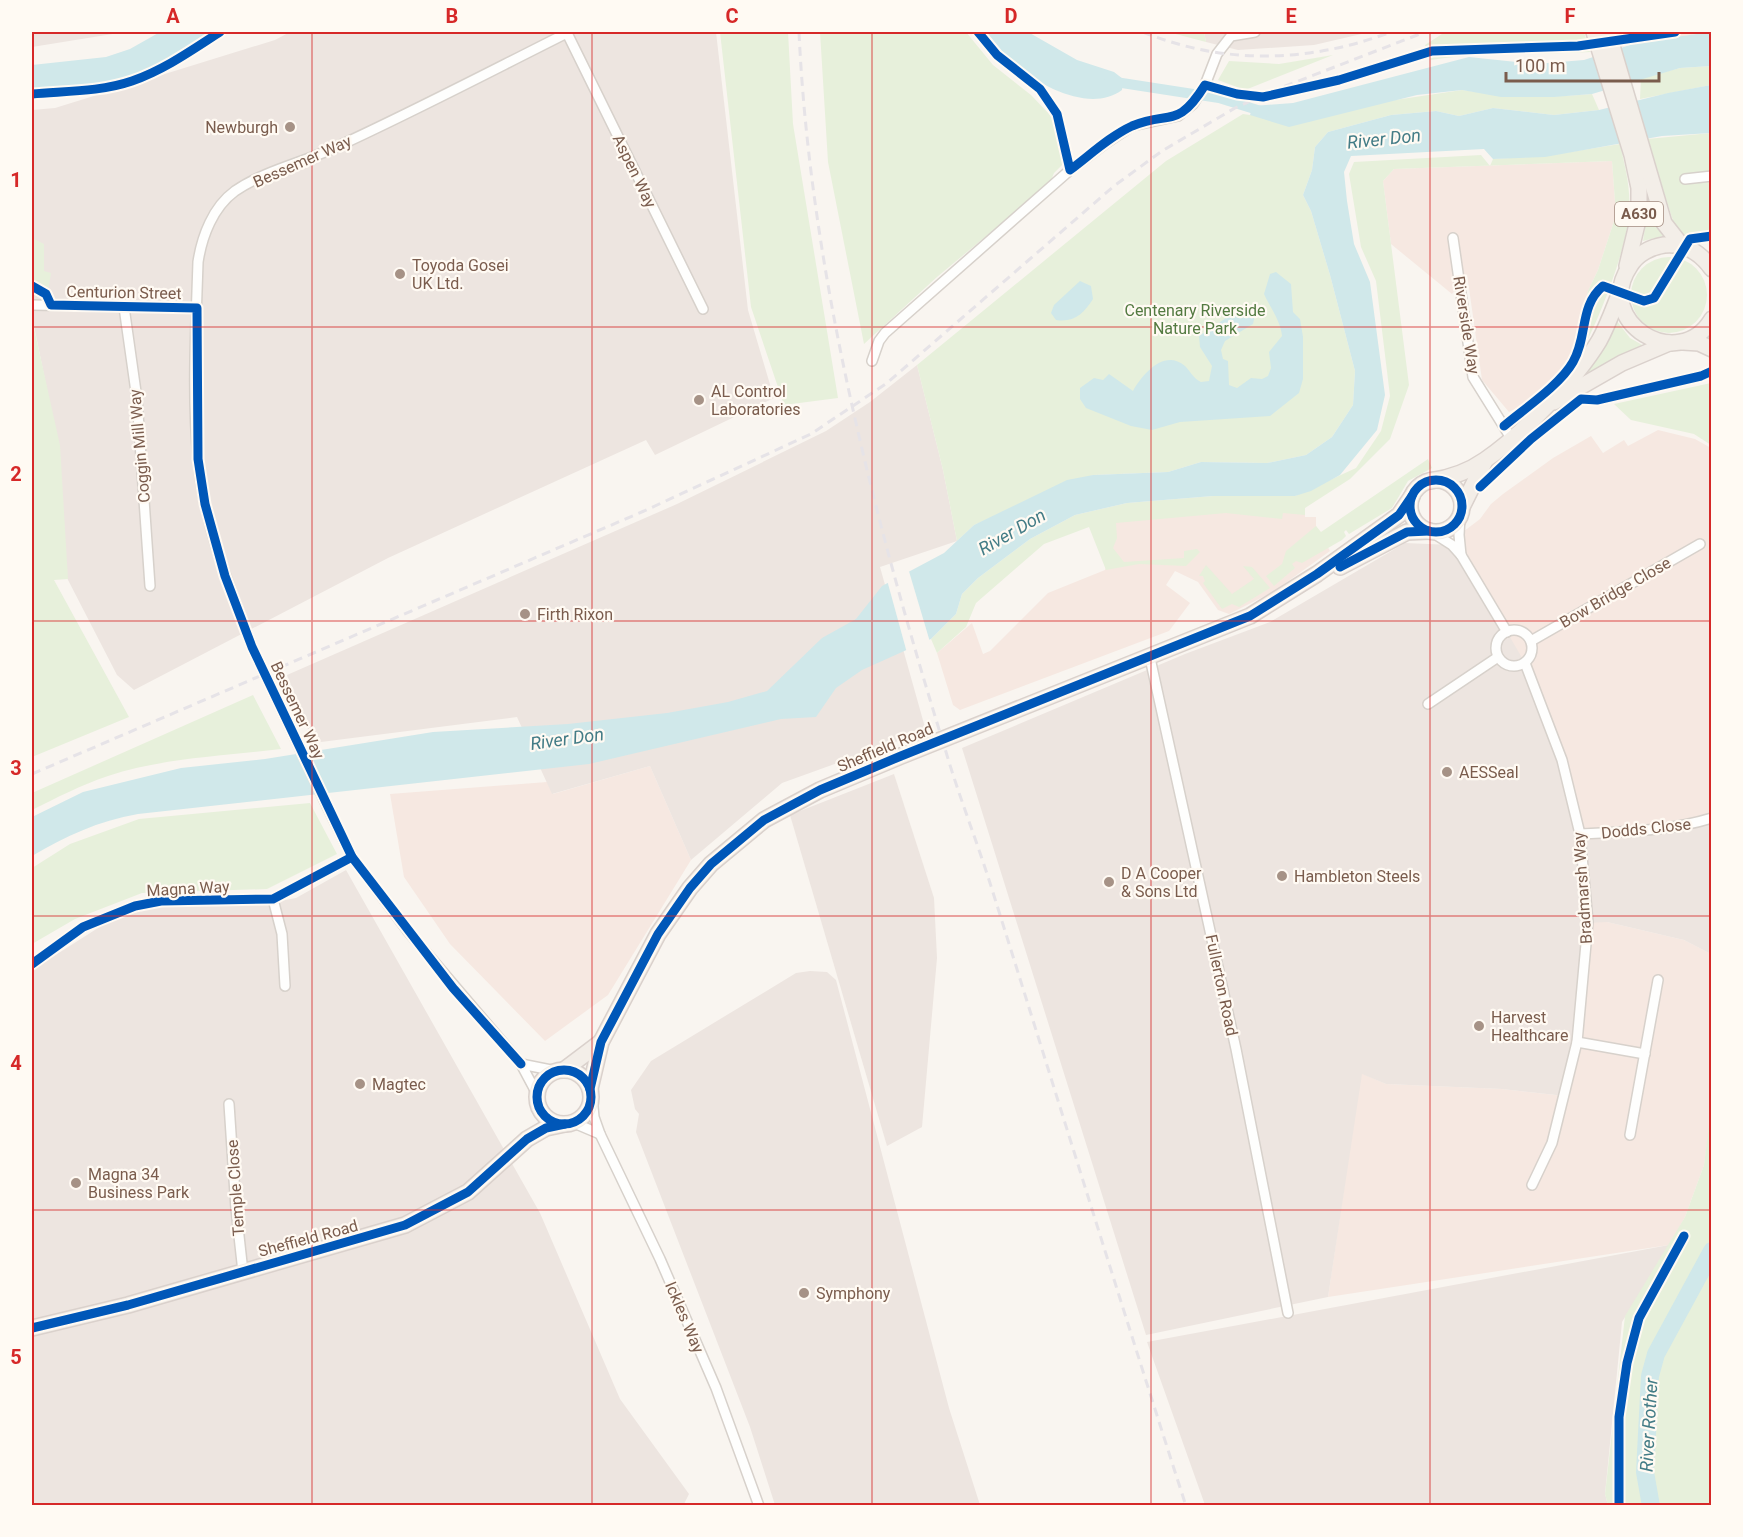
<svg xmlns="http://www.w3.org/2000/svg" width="1743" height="1537" viewBox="0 0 1743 1537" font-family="Roboto,sans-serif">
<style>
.commercial{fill:#f6e8e1}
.industrial{fill:#ede5e0}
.green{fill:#e7f0db}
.water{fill:#d0e8ea}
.pier{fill:#f9f5f0}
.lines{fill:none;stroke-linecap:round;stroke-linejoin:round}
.canal{stroke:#d0e8ea;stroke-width:10}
.river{stroke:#d0e8ea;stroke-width:18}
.minor-casing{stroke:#d7d1cb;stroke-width:12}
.primary-casing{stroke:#dad1cc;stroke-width:18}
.minor{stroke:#fefefd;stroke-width:9}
.primary{stroke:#f3eee8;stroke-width:15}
.rail{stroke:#e6e3e7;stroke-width:3;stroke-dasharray:9 6;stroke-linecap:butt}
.minor-bridge-casing{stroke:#d7d1cb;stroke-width:12;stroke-linecap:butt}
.minor-bridge{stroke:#fefefd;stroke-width:9}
.cycleway-casing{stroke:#fffaf3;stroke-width:13}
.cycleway{stroke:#0057b8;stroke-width:9}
.grid{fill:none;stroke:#d62828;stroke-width:1.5;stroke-opacity:0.55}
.poi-dot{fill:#a69286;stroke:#fffaf3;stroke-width:2}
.labels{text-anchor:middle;stroke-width:4.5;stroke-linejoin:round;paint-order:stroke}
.shield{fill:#fffaf3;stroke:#a28b7f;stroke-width:1.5}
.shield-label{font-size:15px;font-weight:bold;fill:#7a5c4d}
.poi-label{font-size:16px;fill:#7a5c4d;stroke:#fffaf3;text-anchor:start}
.street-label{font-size:16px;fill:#7a5c4d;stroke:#fffaf3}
.park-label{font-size:16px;fill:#537a41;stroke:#fffaf3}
.water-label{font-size:18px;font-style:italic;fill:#437c86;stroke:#fffaf3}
.neatline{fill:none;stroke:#d62828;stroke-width:2}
.grid-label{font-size:20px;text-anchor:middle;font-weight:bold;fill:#d62828}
</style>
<rect width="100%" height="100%" fill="#f9f5f0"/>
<g class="commercial">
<polygon points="1614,32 1712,32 1639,42 1619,48"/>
<polygon points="1612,161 1616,215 1598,270 1588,291 1577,343 1569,363 1526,403 1509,412 1482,380 1467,274 1452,294 1391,244 1383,181 1394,169"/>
<polygon points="1658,430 1695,439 1711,448 1711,818 1580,834 1467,565 1459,535 1480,519 1491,504 1503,494 1553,458 1591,436 1603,453 1624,440 1628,446"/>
<polygon points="1248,507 1305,508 1305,517 1316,517 1316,526 1330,551 1273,592 1229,614 1218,610 1198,582 1175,571 1166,585 1190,603 1169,631 960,710 953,705 937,653 972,623 983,654 990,651 1048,593 1105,570 1116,522"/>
<polygon points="650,766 691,860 608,995 545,1041 450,944 404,877 390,794 547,782 553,794"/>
<polygon points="1588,922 1607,922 1684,940 1711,954 1712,1108 1704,1165 1685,1217 1669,1245 1328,1297 1361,1073 1386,1084 1502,1089 1564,1096"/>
</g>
<g class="industrial">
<polygon points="32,32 125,32 32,47"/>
<polygon points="290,32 716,32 748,310 774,398 655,455 646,440 388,558 134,690 117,675 67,578 58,444 32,316 32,110 55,108 275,40"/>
<polygon points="1204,32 1370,32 1314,45 1238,50 1206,42"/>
<polygon points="917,365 943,470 957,541 880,567 926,731 782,783 691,860 650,766 552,794 517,717 313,743 287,675 677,504 826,431 870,402"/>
<polygon points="1405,543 1452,545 1507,632 1525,663 1562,760 1580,834 1637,831 1711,818 1711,954 1684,940 1607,922 1588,923 1585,976 1565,1096 1502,1089 1386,1084 1362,1074 1328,1297 1146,1335 962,748 1185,654 1270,622"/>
<polygon points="894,774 934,898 937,958 922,1127 887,1146 790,815"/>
<polygon points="346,870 540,1213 620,1399 689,1494 683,1506 32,1506 32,970 109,921 156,906 269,903 296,898"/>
<polygon points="810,971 827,972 836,980 949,1408 980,1505 775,1505 750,1427 636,1132 639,1114 635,1109 631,1090 651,1061 796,973"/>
<polygon points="1669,1245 1622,1322 1605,1494 1608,1505 1205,1505 1147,1342"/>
</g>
<g class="green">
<polygon points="720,32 788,32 793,124 838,398 784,405 751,307"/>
<polygon points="820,32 966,32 993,65 1031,95 1052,117 1065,162 1054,173 1050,183 937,277 864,344 828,162"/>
<polygon points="1168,32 1204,32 1206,42"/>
<path d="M1445 32H1584L1590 52C1537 55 1483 52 1431 60L1425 45Z"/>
<polygon points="1333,55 1245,90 1218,80 1229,61 1279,64"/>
<polygon points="1711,66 1711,85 1640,99 1641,78 1680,68"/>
<path d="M1462 90C1506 97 1548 98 1592 94L1599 110 1554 115 1493 108 1459 116 1436 111 1391 115 1328 132 1315 147 1312 170 1303 195 1311 211 1330 275 1355 371 1353 405 1332 437 1306 455 1267 463 1201 462 1168 472 1093 475 974 525 957 541 943 470 917 365 1166 161 1243 114 1250 115 1395 100Z"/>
<polygon points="1711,133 1711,243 1686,237 1674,224 1647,139"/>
<path d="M1620 144C1625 167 1631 188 1629 212 1628 248 1593 338 1572 367L1569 363 1577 343 1588 291 1598 270 1616 215 1612 161 1394 169 1383 181 1409 385 1390 439 1350 479 1305 508V515L1283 513 1282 519 1226 513 1116 523 1117 538 1113 548 1124 562 1184 558V551L1197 549 1200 552 1186 566 1139 564 1106 570 1089 527 1044 544 976 603 966 627 937 653 931 639 956 614 962 594 978 578 1030 539 1075 515 1127 503 1213 496H1295L1356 468 1381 431 1390 396 1376 281 1361 247 1349 174 1354 162 1481 155 1490 166 1493 159 1545 156Z"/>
<polygon points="1644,183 1647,183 1657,225 1663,236 1643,241 1647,214"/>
<polygon points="32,238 44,244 44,271 51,273 48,292 32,296"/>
<circle cx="1669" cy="295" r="38"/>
<polygon points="32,319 60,445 68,579 54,580 129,717 32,757"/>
<polygon points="1616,320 1630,338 1644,346 1572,384 1590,368"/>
<polygon points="1711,383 1711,445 1694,434 1631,420 1614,404"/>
<polygon points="1428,459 1432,468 1408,481 1392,508 1349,534 1346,530 1344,532 1346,536 1342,540 1302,563 1296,561 1292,564 1295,568 1274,586 1266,576 1282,564 1286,551 1316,526 1321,532"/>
<polygon points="1206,565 1232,594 1254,579 1243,566 1252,567 1270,588 1239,607 1232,604 1222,609 1203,583 1205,581 1203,576 1199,576"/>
<path d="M253 695 281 749C224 756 162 758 108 776 81 785 56 798 32 810V793Z"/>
<polygon points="310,803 337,854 267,889 142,893 75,919 32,944 32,868 70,844 139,819"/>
<polygon points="1711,1109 1711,1505 1608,1505 1605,1494 1625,1316 1685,1217 1704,1165"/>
</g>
<g class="water">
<path d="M160 32H213C197 43 181 57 163 65 121 86 77 88 32 92V65L106 57 130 49Z"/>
<path d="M984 32H1028L1077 60 1114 72 1123 79 1122 90C1082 120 1006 68 984 32Z"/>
<polygon points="1711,32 1711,66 1680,68 1592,94 1554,97 1501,97 1462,90 1417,95 1289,127 1250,115 1253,106 1293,103 1469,57 1535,64 1584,60 1639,42"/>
<path d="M1711 85V133L1662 136 1545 157 1493 159 1484 149 1351 156 1344 172 1347 201 1354 244 1370 282 1385 395 1377 430 1340 475 1311 491 1295 496H1213L1127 503 1075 515 1030 539 978 578 962 594 956 614 931 639 862 670 836 688 816 717 781 719 589 764 138 814C98 821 66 836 32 856V817L83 792 181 768 265 759 433 732 568 724 667 713 728 702 767 691 822 638 856 619 882 586 944 553 974 525 1067 480 1093 475 1168 472 1201 462 1267 463 1306 455 1332 437 1353 405 1355 371 1330 275 1311 211 1303 195 1312 170 1315 147 1328 132 1391 115 1436 111 1459 116 1493 108 1554 115 1599 110 1668 93Z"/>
<path d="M1276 272 1291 284 1293 312 1300 319 1303 337V379L1299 393 1270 416 1180 422 1152 430 1131 426 1086 408 1080 399V388L1094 378 1103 380 1109 374 1133 391C1142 375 1164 348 1185 366 1191 372 1193 378 1201 382L1209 381 1212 366 1200 347 1199 336 1244 306 1250 307 1255 315 1253 324 1225 341 1221 350 1223 359 1228 361 1229 385 1237 388 1251 378 1262 379 1268 376 1271 368 1269 352 1282 336C1281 322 1270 307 1264 294L1270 274Z"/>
<path d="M1080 281 1091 286 1093 299C1084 313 1074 323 1056 320L1051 313 1054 305Z"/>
</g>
<polygon class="pier" points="908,568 930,642 907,653 887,580"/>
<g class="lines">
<polyline class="canal" points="1109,81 1219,98 1264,112"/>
<polyline class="river" points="1651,1506 1645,1472 1650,1376 1656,1354 1712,1251"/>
<g class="minor-casing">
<g id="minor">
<polyline points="1685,179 1712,176"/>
<polyline points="1453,238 1473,377 1511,438"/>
<polyline points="32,305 197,308"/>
<polyline points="124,307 137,399 150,586"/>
<polyline points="872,361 879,341 885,333 1070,170 1106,143 1132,126 1178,116 1193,104 1205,85 1217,54 1231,36 1255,32"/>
<polyline points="1430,531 1452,545 1461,555 1459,535 1460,516"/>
<polyline points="1461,555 1507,632"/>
<circle cx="1514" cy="648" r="18"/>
<polyline points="1531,641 1700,544"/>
<path d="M252 647C229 586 204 524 198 459 192 394 196 327 198 262 202 236 213 207 235 191 264 171 301 163 332 149 411 113 489 72 567 33L703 309"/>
<polyline points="1150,658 1236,1049 1288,1313"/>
<polyline points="1525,663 1562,760 1580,834 1588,922 1577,1042 1552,1143 1532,1185"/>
<polyline points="1428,704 1498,657"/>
<polyline points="327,806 352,857 407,930 521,1064"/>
<path d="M1580 834C1624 832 1670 831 1712 818"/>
<polyline points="273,899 282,934 285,986"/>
<polyline points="32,964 83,927 135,906 161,901 273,899 352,857"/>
<polyline points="1577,1042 1645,1054"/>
<polyline points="537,1094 521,1064 556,1071"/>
<polyline points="229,1104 236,1209 243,1272"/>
<polyline points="574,1123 600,1134 594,1117 592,1097"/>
<polyline points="600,1134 660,1259 716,1388 759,1506"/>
<polyline points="1630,1135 1658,980"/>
</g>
</g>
<g class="primary-casing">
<g id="primary">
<polyline points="1594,32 1632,155 1639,188 1639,216 1627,266"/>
<polyline points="1608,32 1664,223 1682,246"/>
<path d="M1712 269C1700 252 1684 243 1664 245 1651 247 1637 254 1630 266 1592 322 1679 375 1712 319"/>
<polyline points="1683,342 1699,343 1712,349"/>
<polyline points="1554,402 1622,363 1669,343"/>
<circle cx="1436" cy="506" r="26"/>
<path d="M1430 481C1450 478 1468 472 1485 460 1522 435 1576 379 1599 341 1608 325 1614 307 1621 290"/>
<polyline points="1462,507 1484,463"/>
<polyline points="1340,567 1407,532 1429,531"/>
<circle cx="564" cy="1097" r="27"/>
<polyline points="564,1070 601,1042"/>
<polyline points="590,1089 601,1042 658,934 690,888 711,864 764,820 820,790 901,756 1250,616 1317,574 1388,523 1399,515 1412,496"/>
<polyline points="32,1328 128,1305 405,1225 468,1192 527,1139 546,1128 565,1124"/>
</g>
</g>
<use href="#minor" class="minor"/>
<use href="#primary" class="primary"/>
<g class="rail">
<path d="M799 32C810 272 875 523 946 752 959 796 976 839 990 883 1055 1090 1119 1298 1186 1506"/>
<path d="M1143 32C1224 65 1309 63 1391 32"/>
<polyline points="32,774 644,511 811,434 887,383 1114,186 1162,151 1235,108 1270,92 1425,32"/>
</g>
<g class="minor-bridge-casing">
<polyline id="minor-bridge" points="252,647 327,806"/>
</g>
<use href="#minor-bridge" class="minor-bridge"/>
<g class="cycleway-casing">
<g id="cycleway">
<path d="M978 32 997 55 1040 89 1057 114 1070 170C1089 156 1110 136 1132 126 1170 110 1177 130 1205 85L1237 94 1263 97 1339 80 1432 51 1578 46 1675 32"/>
<path d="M32 94C65 91 100 92 132 81 164 70 192 50 220 32"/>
<polyline points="32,286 46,294 51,305 197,308 198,459 205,504 225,576 252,647 352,857 453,988 521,1064"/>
<path d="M1504 426C1524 409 1560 385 1573 362 1588 336 1579 306 1603 286L1644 301 1654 298 1690 239 1712 236"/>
<circle cx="1436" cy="506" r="26"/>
<polyline points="1480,487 1531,439 1581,399 1597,400 1701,376 1712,371"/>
<polyline points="1340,567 1407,532 1429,531"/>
<polyline points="32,964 83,927 135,906 161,901 273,899 352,857"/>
<circle cx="564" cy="1097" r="27"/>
<polyline points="590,1089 601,1042 658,934 690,888 711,864 764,820 820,790 901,756 1250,616 1317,574 1388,523 1399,515 1412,496"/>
<polyline points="32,1328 128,1305 405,1225 468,1192 527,1139 546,1128 565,1124"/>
<polyline points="1619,1506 1619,1417 1627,1363 1639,1318 1684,1236"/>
</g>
</g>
<use href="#cycleway" class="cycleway"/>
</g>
<path class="grid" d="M312 32V1506M592 32V1506M872 32V1506M1151 32V1506M1430 32V1506M32 327H1712M32 621H1712M32 916H1712M32 1210H1712"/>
<g class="poi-dot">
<circle cx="290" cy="127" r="6"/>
<circle cx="400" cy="274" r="6"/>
<circle cx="699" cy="400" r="6"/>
<circle cx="525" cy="614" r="6"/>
<circle cx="1447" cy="772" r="6"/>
<circle cx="1282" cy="876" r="6"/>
<circle cx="1109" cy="882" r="6"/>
<circle cx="1479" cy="1026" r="6"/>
<circle cx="360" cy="1084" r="6"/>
<circle cx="76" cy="1183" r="6"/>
<circle cx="804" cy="1293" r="6"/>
</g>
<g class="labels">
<rect class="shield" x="1615" y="202" width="48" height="24" rx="4.5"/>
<g class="shield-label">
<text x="1639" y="219">A630</text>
</g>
<g class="poi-label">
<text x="278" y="133" text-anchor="end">Newburgh</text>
<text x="412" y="271">Toyoda Gosei<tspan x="412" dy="18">UK Ltd.</tspan></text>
<text x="711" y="397">AL Control<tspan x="711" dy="18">Laboratories</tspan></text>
<text x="537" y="620">Firth Rixon</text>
<text x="1459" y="778">AESSeal</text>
<text x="1121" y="879">D A Cooper<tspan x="1121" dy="18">&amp; Sons Ltd</tspan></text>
<text x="1294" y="882">Hambleton Steels</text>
<text x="1491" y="1023">Harvest<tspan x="1491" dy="18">Healthcare</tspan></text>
<text x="372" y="1090">Magtec</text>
<text x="88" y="1180">Magna 34<tspan x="88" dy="18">Business Park</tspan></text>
<text x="816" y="1299">Symphony</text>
</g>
<g class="street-label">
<text transform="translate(302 161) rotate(-24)" y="6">Bessemer Way</text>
<text transform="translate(635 171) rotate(64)" y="6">Aspen Way</text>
<text transform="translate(124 292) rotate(1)" y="6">Centurion Street</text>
<text transform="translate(1467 325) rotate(81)" y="6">Riverside Way</text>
<text transform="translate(139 446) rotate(-95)" y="6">Coggin Mill Way</text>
<text transform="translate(1615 592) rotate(-30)" y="6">Bow Bridge Close</text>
<text transform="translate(298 710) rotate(65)" y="6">Bessemer Way</text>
<text transform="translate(885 747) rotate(-23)" y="6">Sheffield Road</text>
<text transform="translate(1646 828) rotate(-6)" y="6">Dodds Close</text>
<text transform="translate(188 888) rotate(-3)" y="6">Magna Way</text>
<text transform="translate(1582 888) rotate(-94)" y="6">Bradmarsh Way</text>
<text transform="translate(1222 985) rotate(78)" y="6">Fullerton Road</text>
<text transform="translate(235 1188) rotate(-94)" y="6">Temple Close</text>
<text transform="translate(308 1238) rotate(-15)" y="6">Sheffield Road</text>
<text transform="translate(685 1317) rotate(67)" y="6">Ickles Way</text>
</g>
<g class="park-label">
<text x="1195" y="316">Centenary Riverside<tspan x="1195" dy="18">Nature Park</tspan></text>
</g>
<g class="water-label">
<text transform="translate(1384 139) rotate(-6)" y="6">River Don</text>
<text transform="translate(1012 532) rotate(-30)" y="6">River Don</text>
<text transform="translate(567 739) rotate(-8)" y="6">River Don</text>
<text transform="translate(1649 1425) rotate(-87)" y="6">River Rother</text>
</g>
</g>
<rect width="1743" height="1537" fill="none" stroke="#fffaf3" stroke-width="66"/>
<path d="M1506 72v9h153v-9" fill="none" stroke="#7a5c4d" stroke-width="3"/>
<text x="1515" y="72" font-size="18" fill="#7a5c4d" stroke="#fffaf3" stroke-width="4.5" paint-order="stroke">100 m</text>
<rect x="33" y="33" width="1677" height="1471" class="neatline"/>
<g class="grid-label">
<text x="173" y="23">A</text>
<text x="452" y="23">B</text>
<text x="732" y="23">C</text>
<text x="1011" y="23">D</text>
<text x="1291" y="23">E</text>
<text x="1570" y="23">F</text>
<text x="16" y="187">1</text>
<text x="16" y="481">2</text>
<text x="16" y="775">3</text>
<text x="16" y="1070">4</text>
<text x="16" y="1364">5</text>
</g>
</svg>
